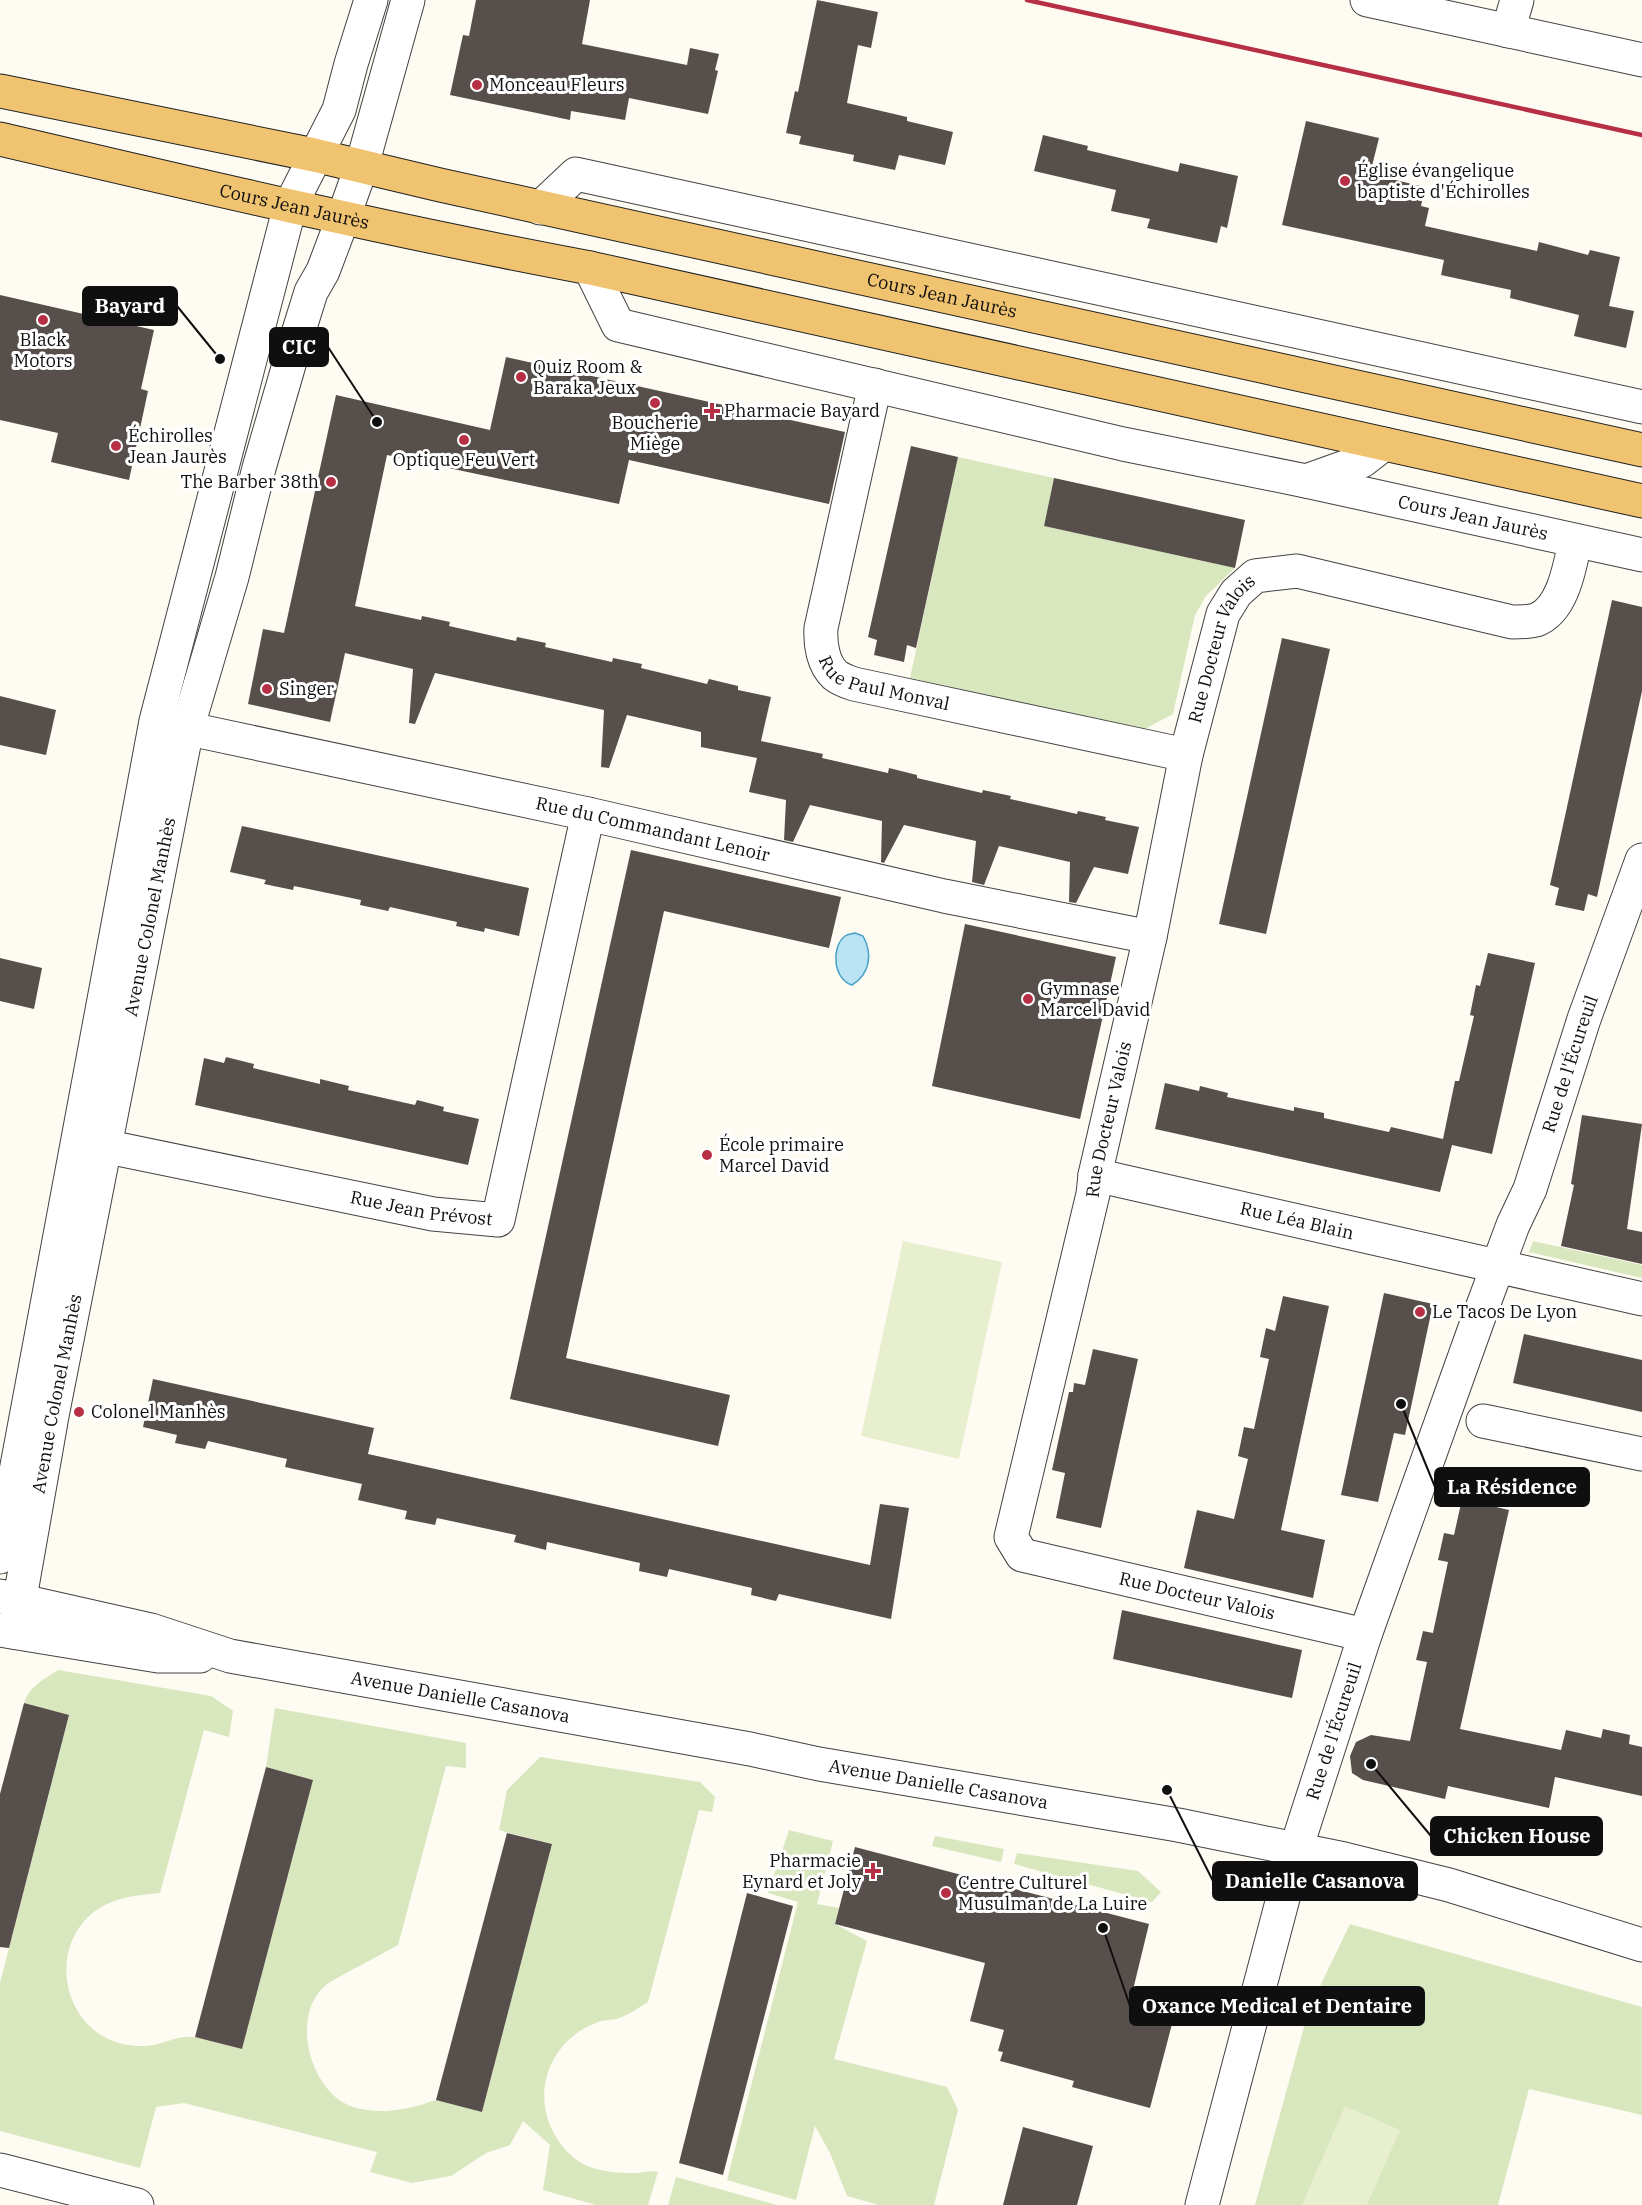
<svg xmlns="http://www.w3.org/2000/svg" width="1642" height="2205" viewBox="0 0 1642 2205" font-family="'IBM Plex Serif',serif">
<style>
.green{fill:#d8e7bd}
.pitch{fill:#e7efcf}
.water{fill:#bae4f3;stroke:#46a1c5;stroke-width:1.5}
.building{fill:#574f4c}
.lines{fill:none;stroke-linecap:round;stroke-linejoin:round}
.minor-casing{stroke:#424242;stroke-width:35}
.tertiary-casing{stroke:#424242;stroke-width:35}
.primary-casing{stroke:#202020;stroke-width:35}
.minor{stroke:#fff;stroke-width:33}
.tertiary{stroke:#fff;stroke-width:33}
.primary{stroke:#f0c371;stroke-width:33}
.rail{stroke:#b72f45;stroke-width:4.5}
.poi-dot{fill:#b72f45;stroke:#fff;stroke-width:2}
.labels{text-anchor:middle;stroke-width:6;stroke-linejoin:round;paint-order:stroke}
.poi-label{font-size:18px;fill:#0f0f0f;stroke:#fff;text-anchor:start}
.street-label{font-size:18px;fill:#0f0f0f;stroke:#fff}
.leader{fill:none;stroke:#0f0f0f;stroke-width:2}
.callout-dot{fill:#0f0f0f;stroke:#fff;stroke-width:2}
.callout{fill:#0f0f0f;stroke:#0f0f0f;stroke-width:2}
.callout-label{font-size:20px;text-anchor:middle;font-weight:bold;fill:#fff}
</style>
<rect width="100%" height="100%" fill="#fefbf3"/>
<g class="green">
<polygon points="958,457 1054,478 1044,526 1235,568 1206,596 1195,615 1173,714 1143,730 910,678"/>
<polygon points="1533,1241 1642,1265 1642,1278 1529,1252"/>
<path d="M58 1670 211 1696 233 1711 229 1737 204 1730 160 1893C138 1895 116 1897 98 1909 51 1941 58 2014 108 2039 123 2046 142 2048 158 2044 170 2041 179 2036 193 2037 210 2038 226 2046 242 2049L313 1780 266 1767 275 1708 466 1743V1768L446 1766 398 1945C381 1954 364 1964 346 1973 340 1977 332 1980 326 1985 289 2015 310 2093 353 2107 375 2114 399 2111 420 2105 426 2104 432 2100 438 2100 452 2101 468 2109 482 2112L552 1844 499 1830 507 1790 540 1757 700 1782 715 1797 712 1812 699 1810 648 2002C638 2008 627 2016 616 2019 610 2020 603 2020 598 2022 555 2037 533 2084 550 2125 557 2142 572 2161 590 2167 604 2172 620 2173 635 2173 643 2173 650 2170 658 2172L648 2205H596L543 2190 550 2145 523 2121 510 2145 486 2153 451 2176 412 2183 370 2172 377 2152 184 2103 156 2107 140 2168 0 2131V1983L69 1716 24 1703C30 1686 43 1680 58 1670Z"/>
<polygon points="789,1830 833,1841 817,1904 839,1908 835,1924 867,1941 834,2059 947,2087 958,2110 934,2205 879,2205 847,2196 830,2153 815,2126 796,2200 727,2180 798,1902 768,1893"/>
<polygon points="935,1836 1004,1849 1001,1862 932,1846"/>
<polygon points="1017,1853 1138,1871 1161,1892 1152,1902 1014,1864"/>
<polygon points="1350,1924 1642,2007 1642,2115 1529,2089 1498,2205 1255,2205 1309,2009"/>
<polygon points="676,2177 777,2205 668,2205"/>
</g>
<g class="pitch">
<polygon points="903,1241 1002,1262 959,1459 861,1436"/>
<polygon points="1345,2106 1400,2130 1367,2205 1302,2205"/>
</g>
<path class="water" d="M855 933 863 936C873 954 870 974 852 985 834 980 830 948 845 936 848 934 852 934 855 933Z"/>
<g class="building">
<polygon points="476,0 590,0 582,44 687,65 690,48 719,54 715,70 718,71 708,114 629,98 625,120 571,111 570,120 450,95 463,35 469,36"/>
<polygon points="817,0 878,12 871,48 858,45 847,103 907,117 907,121 953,132 945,165 899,155 895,170 853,161 854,155 799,144 801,136 786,133 795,91 798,92"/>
<polygon points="1306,121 1379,138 1370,174 1425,187 1421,206 1429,208 1425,226 1537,251 1539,242 1588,255 1590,250 1620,257 1609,306 1634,311 1626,348 1574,336 1579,315 1510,298 1511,290 1441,275 1444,260 1282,225"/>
<polygon points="1043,135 1088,146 1087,150 1178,172 1180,163 1238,176 1227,228 1221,226 1217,243 1147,228 1150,219 1111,211 1116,190 1034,171"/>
<polygon points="0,295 154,330 141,389 148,391 129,480 51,462 58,433 0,420"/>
<polygon points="506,357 845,432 829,504 629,460 619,504 387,455 355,606 421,620 422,616 450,622 449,626 516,641 517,637 546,643 545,647 612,662 613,658 642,664 641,668 707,684 709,679 738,686 738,690 771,697 761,741 823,754 822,758 888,773 889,768 917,775 917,778 982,793 983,790 1011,796 1010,799 1077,814 1078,811 1106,817 1105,820 1139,827 1128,874 1094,867 1076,903 1069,902 1070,862 999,846 984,885 972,882 976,841 904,825 884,863 881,862 882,821 810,805 793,842 784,840 786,800 749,792 757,758 701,747 701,732 627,715 609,768 601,767 604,710 435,673 415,724 409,723 413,669 345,653 330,722 248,704 263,629 284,633 336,395 490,430"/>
<polygon points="911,446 958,457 916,648 907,645 904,662 874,655 877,640 868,637"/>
<polygon points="1054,478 1245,520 1235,568 1044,526"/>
<polygon points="1612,600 1642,607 1642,691 1597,897 1588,894 1584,911 1555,905 1559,888 1550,885"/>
<polygon points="1282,638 1330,649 1266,934 1219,924"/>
<polygon points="0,696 56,710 46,755 0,745"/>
<polygon points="242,826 529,888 519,936 485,928 484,932 456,926 457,922 390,907 388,911 360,905 361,900 294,886 293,890 264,884 266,880 230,872"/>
<polygon points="631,850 841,897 829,948 664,911 566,1358 730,1395 718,1446 510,1399"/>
<polygon points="965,924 1116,957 1080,1119 932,1086"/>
<polygon points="1488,953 1535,963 1492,1154 1452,1145 1440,1192 1155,1129 1165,1083 1199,1091 1200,1086 1228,1093 1227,1097 1294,1111 1294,1107 1324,1113 1324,1118 1389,1132 1391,1127 1443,1139 1455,1081 1459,1081 1474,1016 1470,1015 1476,985 1480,986"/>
<polygon points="0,958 42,968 34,1009 0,1001"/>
<polygon points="226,1057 254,1064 253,1068 320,1084 320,1079 349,1086 348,1090 415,1105 417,1100 444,1107 443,1111 479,1119 468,1165 195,1105 204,1058 224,1063"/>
<polygon points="1582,1115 1642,1124 1627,1229 1642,1232 1642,1264 1561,1246 1574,1185 1571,1184"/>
<polygon points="1384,1293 1433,1304 1405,1435 1394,1433 1378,1502 1341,1495"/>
<polygon points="1283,1296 1329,1306 1281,1530 1325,1540 1313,1598 1184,1568 1197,1510 1234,1519 1248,1459 1238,1456 1244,1427 1254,1429 1269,1359 1260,1357 1266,1328 1275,1331"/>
<polygon points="1524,1334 1642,1360 1642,1412 1513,1383"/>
<polygon points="1093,1349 1138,1359 1101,1528 1056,1518 1065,1473 1052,1470 1069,1392 1073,1392 1074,1383 1085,1385"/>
<polygon points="153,1379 374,1428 368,1454 870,1565 880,1504 909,1508 891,1619 779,1594 776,1601 751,1595 752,1588 669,1569 667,1577 639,1571 640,1563 547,1542 546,1550 514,1542 516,1535 437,1518 435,1525 405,1519 407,1511 358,1500 362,1484 285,1467 287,1459 208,1441 205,1449 175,1443 177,1435 143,1427"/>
<polygon points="1462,1499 1509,1510 1460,1729 1561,1750 1566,1730 1601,1738 1603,1729 1630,1735 1629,1744 1642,1747 1642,1796 1555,1777 1549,1808 1448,1786 1445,1799 1363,1780 1352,1773 1350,1756 1356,1742 1371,1735 1410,1741 1427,1662 1416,1660 1423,1631 1433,1633 1448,1562 1438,1560 1444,1533 1454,1535"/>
<polygon points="1122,1610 1302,1650 1292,1698 1113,1659"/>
<polygon points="24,1703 69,1715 9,1948 0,1947 0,1794"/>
<polygon points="266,1767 313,1780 242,2049 195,2037"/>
<polygon points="507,1833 552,1844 482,2112 436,2100"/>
<polygon points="855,1847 1149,1924 1132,1994 1177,2005 1150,2108 1072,2087 1074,2081 1000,2061 1003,2052 998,2051 1004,2030 970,2021 985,1963 835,1924"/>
<polygon points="747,1893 793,1906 723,2175 679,2163"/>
<polygon points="1023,2127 1093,2146 1077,2205 1003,2205"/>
</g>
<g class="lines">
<g class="minor-casing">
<g id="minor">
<polyline points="1367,0 1642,60"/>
<polyline points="1508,31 1517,0"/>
<polyline points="540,208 576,174 1642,407"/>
<path id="s1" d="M590 268 618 325 1123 444 1306 481 1642 555"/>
<path id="s2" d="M875 385 821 628C820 644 823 664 835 675 840 679 848 682 854 684L1186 755"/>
<polyline points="1306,481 1362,461 1384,444"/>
<path id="s3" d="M166 724 588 814 944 896 1150 937"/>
<path id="s4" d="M84 1142 433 1214 498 1220 588 814"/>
<path id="s5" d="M1095 1175 1642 1299"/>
<polyline points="1483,1421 1642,1454"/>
<polyline points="0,1557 156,721 290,206"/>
<path id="s6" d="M0 1596 151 1630 230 1656 750 1749 819 1764 1178 1825 1344 1859 1449 1885 1642 1945"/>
<polyline points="0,1630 158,1656 200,1656"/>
<path id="s7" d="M14 1632 52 1416 187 729 232 577 259 468 297 337 311 292 323 271 343 218"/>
<path id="s8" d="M1365 1635 1022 1555 1011 1537 1093 1194 1095 1175 1150 937 1186 755 1223 614 1236 593 1255 576 1297 571 1512 622C1519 622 1529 622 1536 620 1563 610 1570 566 1575 542"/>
<polyline points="0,2170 137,2205"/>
<path id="s9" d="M1202 2205 1296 1849 1365 1635 1481 1311 1513 1225 1530 1189 1584 1019 1642 860"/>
</g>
</g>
<g class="tertiary-casing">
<g id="tertiary">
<polyline points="290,206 339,110 351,64 371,0"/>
<polyline points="343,218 362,165 408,0"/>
</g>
</g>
<g class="primary-casing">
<g id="primary">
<path id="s10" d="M0 91 314 155 440 185 1642 450"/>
<path id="s11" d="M0 139C196 185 392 231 590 268L1642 501"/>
</g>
</g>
<use href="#minor" class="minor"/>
<use href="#tertiary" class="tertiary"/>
<use href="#primary" class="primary"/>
<polyline class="rail" points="1027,0 1642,135"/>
</g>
<g class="poi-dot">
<circle cx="477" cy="85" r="6"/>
<circle cx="1345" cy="181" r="6"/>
<circle cx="43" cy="320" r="6"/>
<circle cx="521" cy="377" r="6"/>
<circle cx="655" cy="403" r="6"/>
<path d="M709 402h6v6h6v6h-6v6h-6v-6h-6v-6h6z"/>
<circle cx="464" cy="440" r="6"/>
<circle cx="116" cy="446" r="6"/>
<circle cx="331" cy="482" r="6"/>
<circle cx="267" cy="689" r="6"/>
<circle cx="1028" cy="999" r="6"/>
<circle cx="707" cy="1155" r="6"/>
<circle cx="1420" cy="1312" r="6"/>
<circle cx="79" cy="1412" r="6"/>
<path d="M870 1862h6v6h6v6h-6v6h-6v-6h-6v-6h6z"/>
<circle cx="946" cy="1893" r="6"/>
</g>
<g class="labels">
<g class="poi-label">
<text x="489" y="91">Monceau Fleurs</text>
<text x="1357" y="177">Église évangelique<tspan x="1357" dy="21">baptiste d'Échirolles</tspan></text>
<text x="43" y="346" text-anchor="middle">Black<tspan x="43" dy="21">Motors</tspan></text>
<text x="533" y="373">Quiz Room &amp;<tspan x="533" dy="21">Baraka Jeux</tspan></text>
<text x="724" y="417">Pharmacie Bayard</text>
<text x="655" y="429" text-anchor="middle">Boucherie<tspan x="655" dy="21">Miège</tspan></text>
<text x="128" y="442">Échirolles<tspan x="128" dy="21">Jean Jaurès</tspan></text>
<text x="464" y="466" text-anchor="middle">Optique Feu Vert</text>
<text x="319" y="488" text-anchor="end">The Barber 38th</text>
<text x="279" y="695">Singer</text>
<text x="1040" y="995">Gymnase<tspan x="1040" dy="21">Marcel David</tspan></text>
<text x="719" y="1151">École primaire<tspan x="719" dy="21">Marcel David</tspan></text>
<text x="1432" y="1318">Le Tacos De Lyon</text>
<text x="91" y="1418">Colonel Manhès</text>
<text x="861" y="1867" text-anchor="end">Pharmacie<tspan x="861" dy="21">Eynard et Joly</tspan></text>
<text x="958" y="1889">Centre Culturel<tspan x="958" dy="21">Musulman de La Luire</tspan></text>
</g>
<g class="street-label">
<text dy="6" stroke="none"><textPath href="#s11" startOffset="302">Cours Jean Jaurès</textPath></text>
<text dy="6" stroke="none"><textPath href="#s10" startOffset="964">Cours Jean Jaurès</textPath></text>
<text dy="6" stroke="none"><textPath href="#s1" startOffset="940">Cours Jean Jaurès</textPath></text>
<text dy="6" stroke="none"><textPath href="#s8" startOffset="1288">Rue Docteur Valois</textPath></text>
<text dy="6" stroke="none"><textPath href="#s2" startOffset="348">Rue Paul Monval</textPath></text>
<text dy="6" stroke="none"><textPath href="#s3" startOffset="498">Rue du Commandant Lenoir</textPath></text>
<text dy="6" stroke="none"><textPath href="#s7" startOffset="728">Avenue Colonel Manhès</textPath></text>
<text dy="6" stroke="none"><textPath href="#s9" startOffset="1200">Rue de l'Écureuil</textPath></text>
<text dy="6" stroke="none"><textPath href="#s8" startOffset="802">Rue Docteur Valois</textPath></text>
<text dy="6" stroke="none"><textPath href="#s4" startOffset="344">Rue Jean Prévost</textPath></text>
<text dy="6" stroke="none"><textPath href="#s5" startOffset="207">Rue Léa Blain</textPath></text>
<text dy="6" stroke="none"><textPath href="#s7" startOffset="242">Avenue Colonel Manhès</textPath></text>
<text transform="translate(1197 1596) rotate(13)" y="6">Rue Docteur Valois</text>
<text dy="6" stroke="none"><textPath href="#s6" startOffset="472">Avenue Danielle Casanova</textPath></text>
<text dy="6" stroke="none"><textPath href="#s9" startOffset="492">Rue de l'Écureuil</textPath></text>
<text dy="6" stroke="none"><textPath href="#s6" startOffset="958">Avenue Danielle Casanova</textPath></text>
</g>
</g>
<path class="leader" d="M220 359L177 306M377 422L328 347M1401 1404L1435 1487M1371 1764L1431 1836M1167 1790L1213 1881M1103 1928L1130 2006"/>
<g class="callout-dot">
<circle cx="220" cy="359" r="6"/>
<circle cx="377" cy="422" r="6"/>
<circle cx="1401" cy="1404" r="6"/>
<circle cx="1371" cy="1764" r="6"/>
<circle cx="1167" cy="1790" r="6"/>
<circle cx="1103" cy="1928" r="6"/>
</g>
<g class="callout">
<rect x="83" y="287" width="94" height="38" rx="6"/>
<rect x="270" y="328" width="58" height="38" rx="6"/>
<rect x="1435" y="1468" width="154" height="38" rx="6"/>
<rect x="1431" y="1817" width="171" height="38" rx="6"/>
<rect x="1213" y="1862" width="204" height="38" rx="6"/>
<rect x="1130" y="1987" width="294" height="38" rx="6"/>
</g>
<g class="callout-label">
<text x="130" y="313">Bayard</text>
<text x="299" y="354">CIC</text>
<text x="1512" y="1494">La Résidence</text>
<text x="1517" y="1843">Chicken House</text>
<text x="1315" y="1888">Danielle Casanova</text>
<text x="1277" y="2013">Oxance Medical et Dentaire</text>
</g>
</svg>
